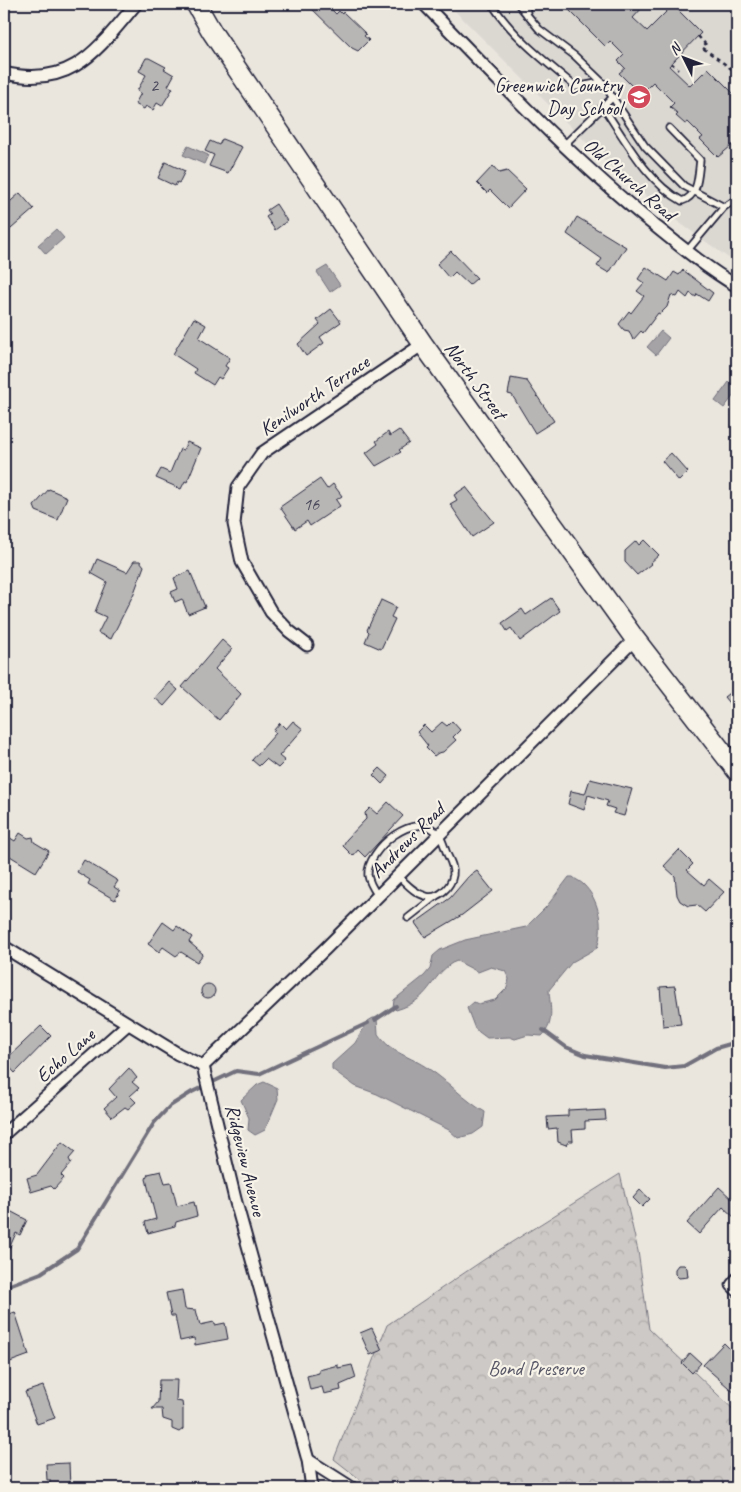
<svg xmlns="http://www.w3.org/2000/svg" width="741" height="1492" viewBox="0 0 741 1492" font-family="Caveat,sans-serif">
<style>
.built{fill:#dbd8d2}
.forest{fill:url(#forest-crowns);stroke:#787680}
.water{fill:#a6a3a6;stroke:#716f7b}
.lines{fill:none;stroke-linecap:round;stroke-linejoin:round}
.stream{stroke:#716f7b;stroke-width:4}
.building{fill:#b8b6b5;stroke:#22223b}
.service-casing{stroke:#22223b;stroke-width:9}
.minor-casing{stroke:#22223b;stroke-width:15}
.primary-casing{stroke:#22223b;stroke-width:22}
.path{stroke:#22223b;stroke-width:2.5;stroke-dasharray:4 4;stroke-linecap:butt}
.service{stroke:#f7f3e8;stroke-width:5.5}
.minor{stroke:#f7f3e8;stroke-width:11}
.primary{stroke:#f7f3e8;stroke-width:19}
.labels{text-anchor:middle;stroke-width:4.5;stroke-linejoin:round;paint-order:stroke}
.number-label{font-size:18px;fill:#48475a}
.poi-label{font-size:20px;fill:#22223b;stroke:#f7f3e8;text-anchor:end}
.street-label{font-size:20px;fill:#22223b;stroke:#f7f3e8}
.park-label{font-size:20px;fill:#555465;stroke:#f7f3e8}
</style>
<defs>
<pattern id="forest-crowns" width="20" height="18" patternUnits="userSpaceOnUse" patternTransform="scale(1.25)"><rect width="20" height="18" fill="#cdc9c6"/><path d="M2 6a3 3 0 1 1 6 0M12 15a3 3 0 1 1 6 0" fill="none" stroke="#b0acab"/></pattern>
</defs>
<rect width="100%" height="100%" fill="#eae6de"/>
<filter id="ink" filterUnits="userSpaceOnUse"><feTurbulence type="fractalNoise" baseFrequency=".02" numOctaves="2"/><feDisplacementMap in="SourceGraphic" scale="10" xChannelSelector="R" yChannelSelector="G"/><feConvolveMatrix kernelMatrix="1 2 1 2 8 2 1 2 1" color-interpolation-filters="sRGB"/></filter>
<g filter="url(#ink)">
<polygon class="built" points="448,4 737,4 737,264 666,213 608,164"/>
<polygon class="forest" points="620,1174 638,1251 649,1329 737,1413 737,1488 371,1488 334,1459 387,1325 485,1259"/>
<g class="water">
<polygon points="188,146 208,155 204,164 183,155"/>
<polygon points="56,229 64,238 46,254 38,245"/>
<polygon points="327,266 340,285 330,292 317,272"/>
<polygon points="661,331 669,338 656,355 647,347"/>
<polygon points="729,382 737,388 737,391 724,408 715,401"/>
<path d="M569 877H573C576 880 580 881 583 884 600 900 604 928 597 948L572 962 549 990C550 1007 555 1023 542 1036L528 1035 515 1039 510 1037 487 1038 475 1029 467 1008 474 1002 478 1004 495 1000 507 988 509 979 505 971 491 967 478 972 457 961 452 963C429 978 431 1000 396 1010L393 1007 394 1000 424 976 430 969 433 956 440 950 465 940 526 927 547 906Z"/>
<path d="M373 1018H377L378 1034C393 1055 409 1055 429 1069 449 1082 464 1100 485 1112L483 1127 473 1134 458 1138 449 1130 377 1094 355 1086 332 1069V1064L355 1043 368 1021Z"/>
<polygon points="264,1082 277,1088 278,1099 265,1130 255,1135 248,1130 249,1118 241,1100 257,1085"/>
</g>
<g class="lines">
<g class="stream">
<polyline points="375,1020 396,1006"/>
<polyline points="543,1030 566,1047 585,1055 665,1068 684,1066 716,1048 737,1042"/>
<polyline points="4,1287 41,1273 77,1249 154,1123 170,1106 192,1092 236,1071 259,1074 368,1023"/>
</g>
</g>
<g class="building">
<polygon points="307,4 326,4 336,14 339,11 342,14 343,12 366,34 364,36 369,40 358,51 352,48"/>
<polygon points="563,4 637,4 642,8 633,18 647,31 673,5 701,33 669,66 690,86 708,68 737,97 737,141 718,157 700,139 703,137 688,122 685,124 676,116 678,114 670,107 674,103 653,82 646,89 642,85 637,91 619,73 625,68 618,61 624,55 610,41 605,46"/>
<polygon points="146,58 149,58 166,67 164,69 174,75 168,86 173,88 162,106 157,103 153,110 146,106 144,109 135,104 141,93 137,91 146,75 139,71"/>
<polygon points="222,139 242,147 228,173 209,166 214,155 205,151 210,141 219,145"/>
<polygon points="165,162 185,171 179,183 177,182 175,186 158,178"/>
<polygon points="493,166 499,173 507,171 526,189 508,208 490,190 487,193 477,183"/>
<polygon points="20,193 34,209 4,235 4,207"/>
<polygon points="276,204 287,221 275,230 266,217 270,214 267,210"/>
<polygon points="577,217 626,247 609,273 597,266 602,259 567,234"/>
<polygon points="451,251 477,278 469,285 455,272 449,278 437,264"/>
<polygon points="646,267 668,281 674,272 679,275 683,270 713,293 708,301 697,294 696,297 690,293 687,298 680,292 677,297 671,295 667,307 660,314 658,313 643,333 641,331 633,340 629,331 624,330 619,324 629,311 631,313 644,296 637,291 644,283 638,279"/>
<polygon points="331,309 341,322 320,337 324,343 306,356 298,344 320,324 317,320"/>
<polygon points="194,318 206,325 199,338 230,358 225,366 228,368 221,379 218,377 213,385 194,373 196,369 173,354"/>
<polygon points="511,378 527,381 554,421 535,433 512,395 508,394"/>
<polygon points="399,430 409,443 399,450 401,452 376,466 366,453 378,444 376,441 388,432 390,436"/>
<polygon points="187,442 201,448 187,482 185,481 181,489 156,478 161,469 170,473 180,449 183,450"/>
<polygon points="671,453 688,472 679,481 662,461"/>
<polygon points="320,479 327,489 333,484 342,496 336,500 340,506 310,526 307,521 295,529 280,507"/>
<polygon points="466,487 494,522 472,537 450,504 457,500 454,495"/>
<polygon points="49,489 67,497 58,520 36,511 34,506"/>
<polygon points="644,540 659,555 650,563 651,564 637,575 625,562 625,551 636,541 639,545"/>
<polygon points="97,559 127,572 134,561 140,561 144,566 134,593 111,639 98,633 106,617 95,612 107,582 91,573"/>
<polygon points="190,571 205,607 188,614 182,599 175,602 171,592 178,589 174,578"/>
<polygon points="551,598 560,611 520,641 511,628 507,631 502,623 522,609 526,615"/>
<polygon points="381,600 396,607 391,617 395,619 381,649 365,642 369,632 367,630"/>
<polygon points="222,640 232,649 215,669 241,694 219,720 182,687"/>
<polygon points="169,682 178,690 164,706 155,698"/>
<polygon points="737,687 737,713 724,697"/>
<polygon points="293,721 303,729 279,756 285,761 278,768 266,759 259,766 252,760 276,733 273,731 280,723 286,729"/>
<polygon points="452,721 460,730 453,737 456,740 443,752 438,753 434,756 426,748 428,746 417,732 424,725 431,732 442,722 447,726"/>
<polygon points="380,768 389,776 382,784 373,775"/>
<polygon points="590,779 632,789 624,816 613,813 615,809 606,806 608,801 588,795 584,810 568,804 571,791 585,794"/>
<polygon points="388,802 403,816 365,857 358,850 353,856 343,846 346,840 366,819 365,813 370,808 377,814"/>
<polygon points="20,833 28,838 33,837 34,842 49,851 36,872 5,853 4,834 15,841"/>
<polygon points="679,850 693,864 687,870 704,885 709,879 724,892 705,912 697,905 688,906 680,901 677,895 675,876 664,866"/>
<polygon points="84,860 118,881 114,887 120,891 115,900 88,884 90,880 77,872"/>
<polygon points="477,871 493,891 462,915 425,937 415,923 450,898 468,877"/>
<polygon points="163,922 174,930 177,926 192,937 189,942 203,954 197,962 181,952 176,956 163,947 159,952 148,944"/>
<circle cx="208" cy="991" r="7"/>
<polygon points="675,986 681,1024 663,1026 660,987"/>
<polygon points="41,1026 51,1036 15,1073 4,1061"/>
<polygon points="129,1068 137,1078 132,1082 139,1088 130,1096 136,1102 128,1109 125,1107 112,1117 104,1108 116,1097 109,1089"/>
<polygon points="586,1109 586,1111 605,1110 606,1120 585,1121 585,1129 572,1130 573,1141 569,1141 566,1145 558,1142 557,1128 548,1129 547,1117 568,1116 568,1110"/>
<polygon points="62,1142 75,1152 69,1159 71,1163 61,1175 64,1178 54,1189 51,1186 31,1192 27,1178 37,1175"/>
<polygon points="161,1171 165,1183 171,1182 177,1206 194,1202 197,1216 176,1222 175,1226 148,1233 145,1222 156,1219 146,1179 148,1174"/>
<polygon points="719,1187 732,1199 737,1193 737,1220 723,1207 699,1234 687,1223"/>
<polygon points="640,1190 650,1199 642,1207 633,1198"/>
<polygon points="10,1211 27,1220 20,1235 16,1233 4,1260 4,1217 6,1218"/>
<polygon points="678,1265 684,1265 687,1268 688,1277 679,1278 675,1274 675,1269"/>
<polygon points="182,1290 185,1309 196,1310 200,1325 214,1322 215,1325 225,1323 228,1339 195,1345 194,1338 180,1341 175,1316 171,1316 166,1293"/>
<polygon points="15,1312 29,1355 10,1362 4,1341 4,1316"/>
<polygon points="372,1328 382,1350 370,1355 360,1333"/>
<polygon points="724,1343 737,1356 737,1395 703,1365"/>
<polygon points="690,1353 701,1363 692,1373 682,1363"/>
<polygon points="338,1365 338,1368 352,1365 356,1378 340,1385 341,1390 324,1394 322,1387 310,1390 307,1376 319,1373 319,1370"/>
<polygon points="159,1380 177,1380 176,1401 182,1402 183,1409 183,1429 179,1432 172,1429 172,1422 163,1419 162,1409 152,1409 158,1402"/>
<polygon points="43,1386 55,1418 37,1424 25,1392"/>
<polygon points="69,1463 70,1488 50,1488 50,1480 47,1480 46,1464"/>
</g>
<g class="lines">
<g class="service-casing">
<g id="service">
<path d="M492 4C513 37 546 62 576 87L602 82"/>
<polyline points="518,4 539,29 575,56 603,83 645,146 684,186 724,207 737,199"/>
<polyline points="526,4 527,15"/>
<path d="M603 107C625 139 647 182 682 201 699 196 698 175 700 160L669 128"/>
<polyline points="564,145 613,97"/>
<polyline points="687,251 724,207"/>
<path d="M378 896C374 890 369 883 368 875 366 851 416 806 439 835 443 840 445 850 448 856 451 862 454 868 453 875 451 887 438 900 426 896 415 894 406 883 398 876"/>
<polyline points="408,918 436,896"/>
</g>
</g>
<g class="minor-casing">
<g id="minor">
<path d="M424 4C498 80 571 158 654 225 680 246 708 269 737 286"/>
<path d="M4 73C72 89 97 50 136 4"/>
<polyline points="307,645 289,631 271,612 242,562 234,524 238,487 262,453 423,344"/>
<polyline points="4,947 178,1054 203,1066 235,1199 308,1460 312,1488"/>
<polyline points="203,1066 325,949 635,639"/>
<polyline points="4,1134 128,1024"/>
<polyline points="737,1279 732,1285 737,1290"/>
<polyline points="308,1460 352,1488"/>
</g>
</g>
<g class="primary-casing">
<polyline id="primary" points="196,4 212,32 423,344 635,639 737,771"/>
</g>
<g class="path">
<polyline points="666,4 670,8"/>
<polyline points="698,36 707,46"/>
<polyline points="703,48 737,73"/>
<polyline points="671,63 678,69"/>
</g>
<use href="#service" class="service"/>
<use href="#minor" class="minor"/>
<use href="#primary" class="primary"/>
</g>
</g>
<defs>
<g id="school-disc" transform="scale(1.25)"><circle r="9.5" fill="#d1495b" stroke="#f7f3e8"/><path d="M0-5L7-2L0 1L-7-2ZM-4 1L0 2.5L4 1V4Q0 6-4 4Z" fill="#fff"/></g>
</defs>
<g fill-rule="evenodd">
<use href="#school-disc" x="639" y="97"/>
</g>
<g class="labels">
<g class="number-label">
<text x="154" y="91">2</text>
<text x="311" y="510">16</text>
</g>
<g class="poi-label">
<text x="622" y="92">Greenwich Country<tspan x="622" dy="23">Day School</tspan></text>
</g>
<g class="street-label">
<text transform="translate(630 179) rotate(41)" y="7">Old Church Road</text>
<text transform="translate(476 380) rotate(54)" y="7">North Street</text>
<text transform="translate(314 395) rotate(-34)" y="7">Kenilworth Terrace</text>
<text transform="translate(407 840) rotate(-45)" y="7">Andrews Road</text>
<text transform="translate(65 1055) rotate(-41)" y="7">Echo Lane</text>
<text transform="translate(246 1160) rotate(76)" y="7">Ridgeview Avenue</text>
</g>
<g class="park-label">
<text x="536" y="1375">Bond Preserve</text>
</g>
</g>
<rect width="741" height="1492" fill="none" stroke="#f7f3e8" stroke-width="20"/>
<rect x="10" y="10" width="721" height="1472" fill="none" stroke="#22223b" stroke-width="2" filter="url(#ink)"/>
<g transform="translate(684 58) rotate(312)" stroke="#f7f3e8" stroke-width="4" paint-order="stroke">
<path d="M0-4L9 19L0 12L-9 19Z" fill="#22223b"/>
<text y="-8" font-size="14" font-weight="bold" text-anchor="middle" fill="#22223b">N</text>
</g>
</svg>
